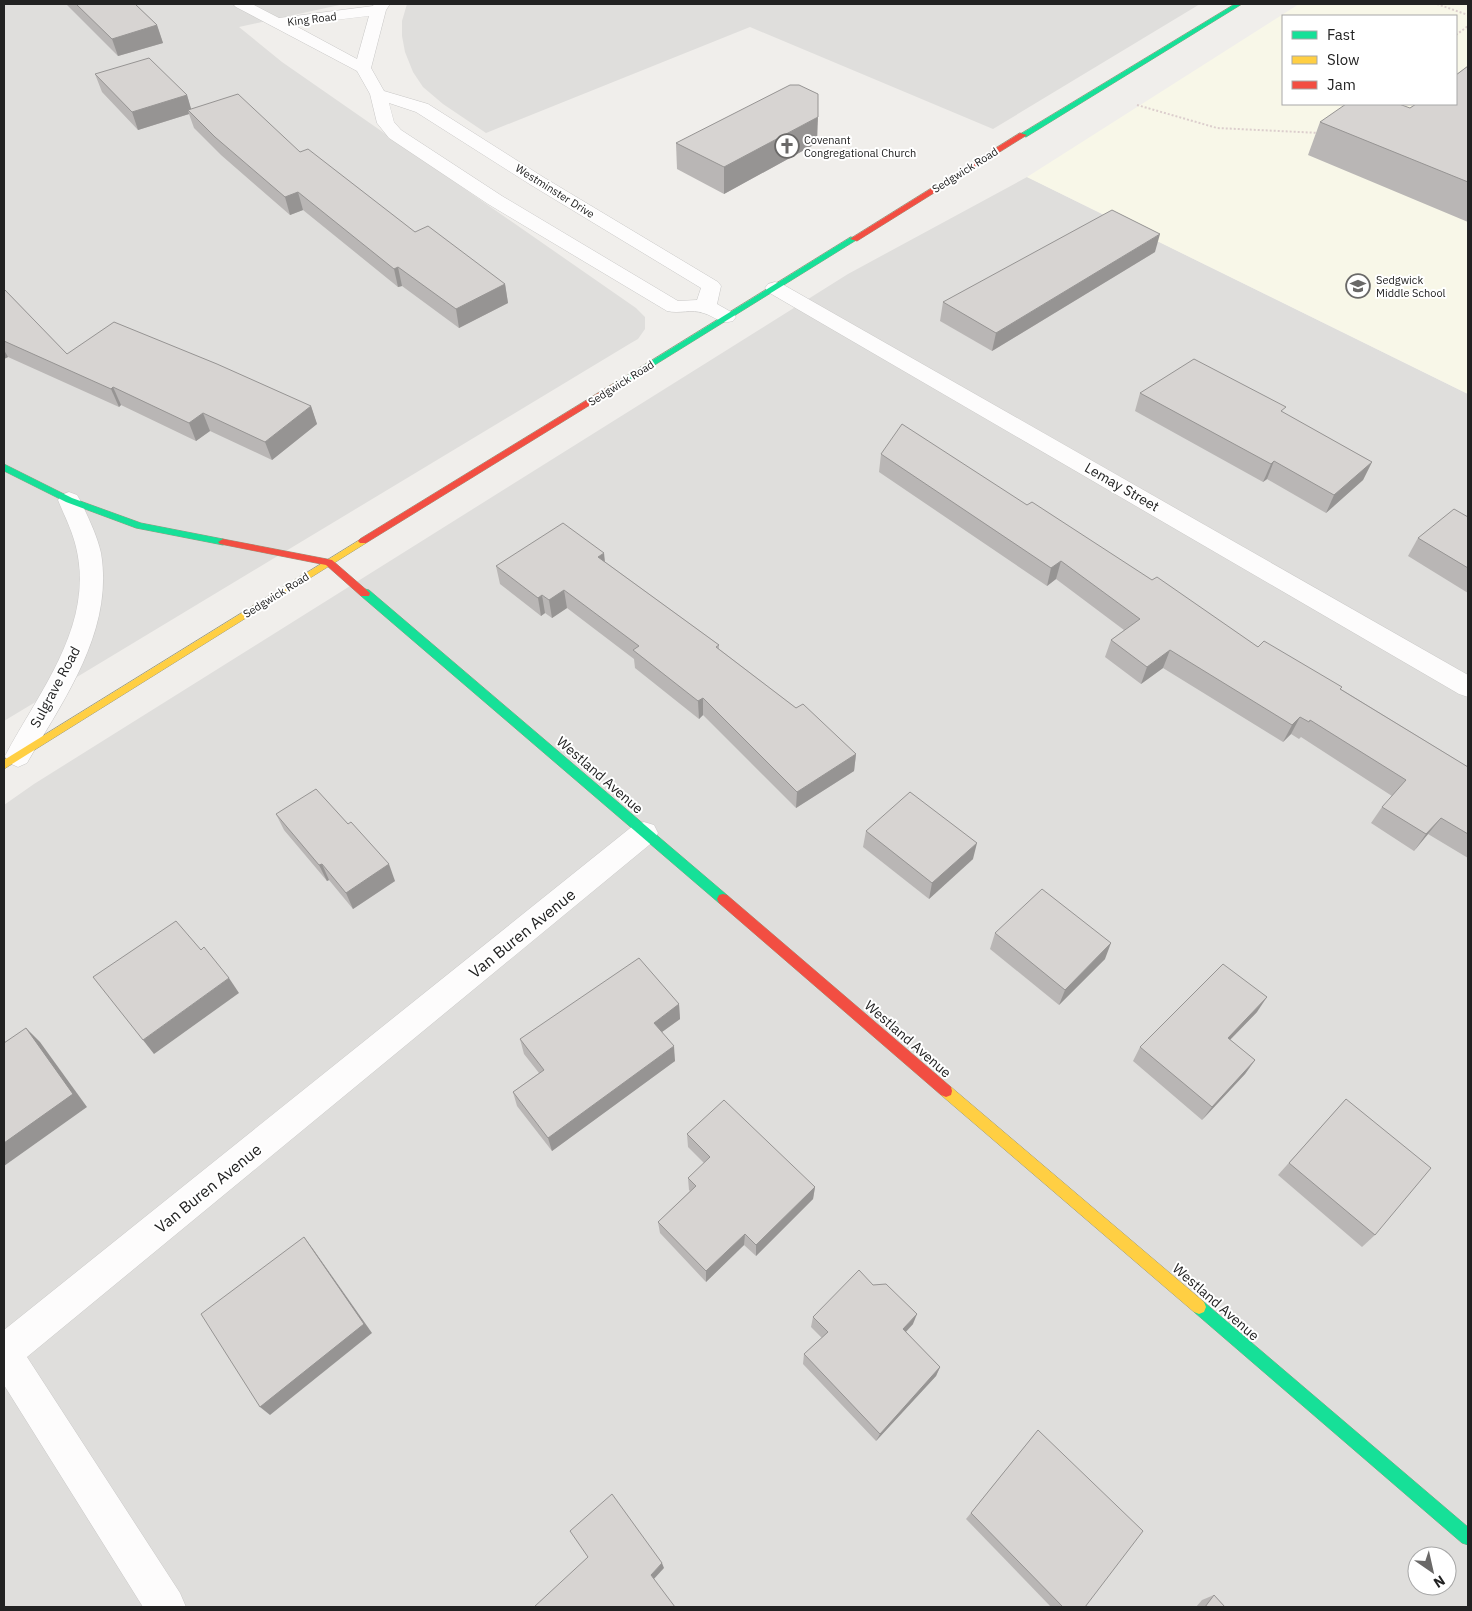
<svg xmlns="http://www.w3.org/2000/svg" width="1472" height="1611" viewBox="0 0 1472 1611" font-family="'IBM Plex Sans',sans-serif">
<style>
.residential{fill:#dfdedc;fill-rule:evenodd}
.education{fill:#f8f7e8;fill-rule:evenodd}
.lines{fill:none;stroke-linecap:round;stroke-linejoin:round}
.street-casing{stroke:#c9c8c7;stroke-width:1}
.fast-casing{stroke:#999a82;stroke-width:1}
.slow-casing{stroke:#999a82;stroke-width:1}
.jam-casing{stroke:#999a82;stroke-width:1}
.path{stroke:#dccecd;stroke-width:2;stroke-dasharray:2 2;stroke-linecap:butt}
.street{fill:#fdfcfc;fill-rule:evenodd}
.fast{fill:#16e098;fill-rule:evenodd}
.slow{fill:#ffcf43;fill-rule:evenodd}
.jam{fill:#f24e42;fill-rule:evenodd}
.wall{fill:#b9b6b5}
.shaded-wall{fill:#969493}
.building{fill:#d7d4d2;stroke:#969493}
.labels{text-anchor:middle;stroke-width:4;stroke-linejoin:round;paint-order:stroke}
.far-street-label{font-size:11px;fill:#222;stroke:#fff}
.far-poi-label{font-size:11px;fill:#222;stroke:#fff;text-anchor:start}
.street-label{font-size:14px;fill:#222;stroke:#fff}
.near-street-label{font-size:16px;fill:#222;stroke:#fff}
</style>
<rect width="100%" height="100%" fill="#f0eeeb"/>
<g class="residential">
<polygon points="4,4 344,4 239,27 282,62 636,308 645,317 645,329 638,339 631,343 4,721"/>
<polygon points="407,4 1200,4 993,129 750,27 486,133 443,104 423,87 413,72 405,52 402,36 402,21"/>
<path d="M1027 177 1468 394V1607H4V805L34 784 848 274ZM1417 1556H1447V1586H1417Z"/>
</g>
<path class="education" d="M1299 4H1468V394L1027 177ZM1283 16H1456V104H1283Z"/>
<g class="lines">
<g class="street-casing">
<g id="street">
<path d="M233 4H252L279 18 373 6 374 4H390L386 10 371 68 384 91 428 104 543 177 718 282 721 286 717 304 733 313 736 317 733 321C720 325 715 316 703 313 692 309 679 314 667 311L488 204 389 138 377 123 370 94 357 71 236 7ZM369 16 357 59 294 25ZM389 103 416 112 531 185 701 288 697 300 678 301 502 196 401 130 394 122Z"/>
<polygon points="775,282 782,284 1468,675 1468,697 1459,694 768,292 765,288 768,284"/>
<path d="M69 492 77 495 80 500C88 517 97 535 101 553 114 631 64 699 27 763L18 767 9 763 5 756C39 691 95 625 76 547 72 530 64 515 58 500L61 495Z"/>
<polygon points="644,822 654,825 658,833 654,841 27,1357 180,1593 186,1607 143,1607 4,1385 4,1330 634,825"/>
</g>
</g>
<g class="fast-casing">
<g id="fast">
<polygon points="1235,4 1242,4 1026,137 1019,135"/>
<polygon points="851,237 858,239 616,389 610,389 609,387"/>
<polygon points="4,464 72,498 141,523 223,539 228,542 223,545 136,528 66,502 4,471"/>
<polygon points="365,589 369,590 727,895 729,899 727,903 723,904 719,903 361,596 360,593 361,590"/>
<polygon points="1199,1300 1204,1302 1468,1527 1468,1545 1462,1543 1194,1312 1192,1307 1194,1302"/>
</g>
</g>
<g class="slow-casing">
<g id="slow">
<polygon points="363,538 368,541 366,543 4,769 4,760"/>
<polygon points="946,1085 951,1087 1204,1302 1206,1307 1204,1312 1199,1314 1194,1312 941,1095 940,1091 941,1087"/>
</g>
</g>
<g class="jam-casing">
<g id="jam">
<polygon points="1020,133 1027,135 857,241 850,239"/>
<polygon points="613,384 616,385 616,389 366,543 360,543 358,541 360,539"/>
<polygon points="223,539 332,560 370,593 369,596 361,596 326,565 220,544 218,542"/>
<polygon points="723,894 727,895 951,1087 952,1091 951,1095 946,1097 941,1095 719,903 717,899 719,895"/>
</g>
</g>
<g class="path">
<polyline points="1437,4 1468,15"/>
<polyline points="1456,35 1468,26"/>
<polyline points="1137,105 1217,128 1320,133"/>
</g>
<use href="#street" class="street"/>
<use href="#fast" class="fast"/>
<use href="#slow" class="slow"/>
<use href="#jam" class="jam"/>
</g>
<g class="wall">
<polygon points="66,4 135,4 157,25 163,43 118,56"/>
<polygon points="1468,66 1468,222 1308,155 1320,122 1410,108"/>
<polygon points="95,74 187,95 191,109 300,152 415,232 505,284 508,303 459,328 402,286 398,287 303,210 290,215 221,155 194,128 189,114 138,130 102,92"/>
<polygon points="676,143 817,143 724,194 677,169"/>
<polygon points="1155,252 992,351 940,321 943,302"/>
<polygon points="4,289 67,354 311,406 317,424 272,460 210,431 196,441 121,405 119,407 8,357 4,359"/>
<polygon points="1140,393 1283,413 1372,462 1363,480 1326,513 1267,479 1263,482 1135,411"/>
<polygon points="881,454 1027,505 1152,580 1258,647 1341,689 1468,767 1468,858 1428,834 1414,851 1371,823 1382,807 1392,796 1301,737 1299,739 1291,734 1283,742 1163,668 1141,684 1105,657 1111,640 1124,630 1056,579 1047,586 879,472"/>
<polygon points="1468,517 1468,593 1408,556 1418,538"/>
<polygon points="605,562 719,645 719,649 856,754 854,771 796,808 703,715 699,719 635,668 634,659 567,608 552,618 545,613 541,616 500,584 496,566"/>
<polygon points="276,814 395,881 353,909 329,880 327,881 284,830"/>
<polygon points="866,831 973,859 929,899 863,847"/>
<polygon points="995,933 1105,959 1059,1005 990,949"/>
<polygon points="679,1004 680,1019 662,1032 675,1061 552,1151 517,1106 513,1092 539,1073 524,1054 520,1039"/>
<polygon points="1257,1012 1230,1040 1255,1060 1245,1074 1202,1120 1133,1061 1140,1047"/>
<polygon points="1346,1099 1375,1235 1362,1247 1278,1175"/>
<polygon points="687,1134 815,1187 813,1199 756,1256 744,1245 706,1282 660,1233 658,1222 690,1191 689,1190 688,1178 704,1163 688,1147"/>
<polygon points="813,1317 913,1324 906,1332 940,1367 936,1376 876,1441 803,1364 804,1354 822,1338 811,1327"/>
<polygon points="1038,1430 1085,1607 1051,1607 966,1519"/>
<polygon points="1214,1595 1225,1607 1196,1607 1202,1600"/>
</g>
<g class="shaded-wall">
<polygon points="157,25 163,43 118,56 112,39"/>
<polygon points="187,95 192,112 188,110 189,114 138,130 132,112"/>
<polygon points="818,117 817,143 724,194 724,167"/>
<polygon points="298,192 303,210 290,215 285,197"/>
<polygon points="1160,234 1155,252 992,351 996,333"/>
<polygon points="398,267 402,286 398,287 394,269"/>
<polygon points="505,284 508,303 459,328 456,309"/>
<polygon points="4,350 8,357 4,359"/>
<polygon points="113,387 121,405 119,407 111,389"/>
<polygon points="311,406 317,424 272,460 265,442"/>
<polygon points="203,413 210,431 196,441 189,423"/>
<polygon points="1274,461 1267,479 1263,482 1271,464"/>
<polygon points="1372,462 1363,480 1326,513 1334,495"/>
<polygon points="604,553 606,571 598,557"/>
<polygon points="1061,561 1056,579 1047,586 1051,568"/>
<polygon points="564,590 567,608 552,618 549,600"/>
<polygon points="542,595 545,613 541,616 538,598"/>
<polygon points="1170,650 1163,668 1141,684 1147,667"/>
<polygon points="703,698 703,715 699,719 698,701"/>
<polygon points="1300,717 1291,734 1283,742 1292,725"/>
<polygon points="856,754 854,771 796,808 797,792"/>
<polygon points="1441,818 1428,834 1414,851 1426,834"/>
<polygon points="977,843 973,859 929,899 932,883"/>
<polygon points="322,864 329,880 327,881 319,865"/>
<polygon points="389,864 395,881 353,909 346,893"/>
<polygon points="1111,943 1105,959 1059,1005 1065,990"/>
<polygon points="229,978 239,993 154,1054 143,1040"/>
<polygon points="1267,997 1257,1012 1218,1052 1228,1038"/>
<polygon points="679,1004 680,1019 655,1037 654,1023"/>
<polygon points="26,1028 40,1042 87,1107 4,1166 4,1143"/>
<polygon points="674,1046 675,1061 552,1151 548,1138"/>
<polygon points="1255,1060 1245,1074 1202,1120 1212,1107"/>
<polygon points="815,1187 813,1199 756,1256 756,1245"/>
<polygon points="745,1234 744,1245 706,1282 706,1271"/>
<polygon points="304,1237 313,1249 372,1333 270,1415 260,1407"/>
<polygon points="917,1314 913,1324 899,1339 903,1329"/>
<polygon points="940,1367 936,1376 876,1441 880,1434"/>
<polygon points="662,1563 664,1568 653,1580 651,1575"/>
</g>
<g class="building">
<polygon points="76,4 135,4 157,25 112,39"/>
<polygon points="149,58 187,95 132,112 95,74"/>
<polygon points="1468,66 1468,182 1320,122 1346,104 1399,104 1410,108 1416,104 1456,104 1456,75"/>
<polygon points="790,85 799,85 818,94 818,117 724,167 676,143"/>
<polygon points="238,94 300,152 308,149 415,232 428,226 505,284 456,309 398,267 394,269 298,192 285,197 215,137 188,110"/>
<polygon points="1112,210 1160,234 996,333 943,302"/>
<polygon points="4,289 67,354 114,322 217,364 311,406 265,442 203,413 189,423 113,387 111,389 4,341"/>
<polygon points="1194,359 1286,407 1281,411 1372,462 1334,495 1274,461 1271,464 1140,393"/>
<polygon points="902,424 1027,505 1032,502 1152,580 1157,577 1258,647 1264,641 1342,687 1340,689 1468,767 1468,834 1441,818 1426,834 1382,807 1406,780 1310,720 1309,722 1300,717 1292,725 1170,650 1147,667 1111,640 1140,619 1061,561 1051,568 881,454"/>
<polygon points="1454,509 1468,517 1468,568 1418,538"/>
<polygon points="563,523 604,553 598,557 719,645 716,647 796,708 803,704 856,754 797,792 703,698 698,701 633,650 639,646 564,590 549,600 542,595 538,598 496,566"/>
<polygon points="316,789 348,824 351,822 389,864 346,893 322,864 319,865 276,814"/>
<polygon points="910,792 977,843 932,883 866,831"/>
<polygon points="1042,889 1111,943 1065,990 995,933"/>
<polygon points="176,921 201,950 204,947 229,978 143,1040 93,977"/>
<polygon points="639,958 679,1004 654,1023 674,1046 548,1138 513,1092 544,1070 520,1039"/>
<polygon points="1223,964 1267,997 1228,1038 1255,1060 1212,1107 1140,1047"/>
<polygon points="26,1028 73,1094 4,1143 4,1043"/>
<polygon points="1346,1099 1431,1168 1375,1235 1289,1163"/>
<polygon points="724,1100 815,1187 756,1245 745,1234 706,1271 658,1222 696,1186 688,1178 710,1157 687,1134"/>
<polygon points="304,1237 364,1324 260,1407 201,1314"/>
<polygon points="859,1270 873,1285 886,1284 917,1314 903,1329 940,1367 880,1434 804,1354 828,1332 813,1317"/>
<polygon points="1038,1430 1143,1531 1085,1607 1063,1607 971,1513"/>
<polygon points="612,1494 662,1563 651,1575 675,1607 534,1607 588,1557 570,1531"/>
<polygon points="1214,1595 1225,1607 1205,1607"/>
</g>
<defs>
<g id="church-ring" transform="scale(1.25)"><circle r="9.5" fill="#fff" stroke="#6a6968" stroke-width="1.5"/><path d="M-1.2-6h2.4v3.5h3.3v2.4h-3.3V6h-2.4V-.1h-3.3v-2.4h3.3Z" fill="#6a6968"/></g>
<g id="school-ring" transform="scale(1.25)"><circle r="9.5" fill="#fff" stroke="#6a6968" stroke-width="1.5"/><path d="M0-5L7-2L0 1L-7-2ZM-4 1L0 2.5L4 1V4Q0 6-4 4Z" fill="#6a6968"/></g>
</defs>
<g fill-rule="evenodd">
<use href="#church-ring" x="787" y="146"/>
<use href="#school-ring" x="1358" y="286"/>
</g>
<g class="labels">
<g class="far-street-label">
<text transform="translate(312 19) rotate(-7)" y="4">King Road</text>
<text transform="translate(965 170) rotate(-32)" y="4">Sedgwick Road</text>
<text transform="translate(555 191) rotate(32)" y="4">Westminster Drive</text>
<text transform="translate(621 383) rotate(-32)" y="4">Sedgwick Road</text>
<text transform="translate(276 595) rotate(-32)" y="4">Sedgwick Road</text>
</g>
<g class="far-poi-label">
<text x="804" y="144">Covenant<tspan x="804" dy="13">Congregational Church</tspan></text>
<text x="1376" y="284">Sedgwick<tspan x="1376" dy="13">Middle School</tspan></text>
</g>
<g class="street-label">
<text transform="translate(1122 487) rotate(30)" y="5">Lemay Street</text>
<text transform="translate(55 687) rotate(-62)" y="5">Sulgrave Road</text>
<text transform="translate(600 775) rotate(41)" y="5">Westland Avenue</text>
<text transform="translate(908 1039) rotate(41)" y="5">Westland Avenue</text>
<text transform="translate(1216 1302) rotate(41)" y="5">Westland Avenue</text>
</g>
<g class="near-street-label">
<text transform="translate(522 933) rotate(-39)" y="6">Van Buren Avenue</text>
<text transform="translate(208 1188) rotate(-39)" y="6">Van Buren Avenue</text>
</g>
</g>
<rect width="1472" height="1611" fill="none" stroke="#222222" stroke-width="10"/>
<rect x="1282" y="15" width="175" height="90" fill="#ffffff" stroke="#a7a7a7"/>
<rect x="1292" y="31" width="25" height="8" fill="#16e098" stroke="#a7a7a7"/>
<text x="1327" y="40" font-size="15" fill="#222222">Fast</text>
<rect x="1292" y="56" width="25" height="8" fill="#ffcf43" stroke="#a7a7a7"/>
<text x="1327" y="65" font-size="15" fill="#222222">Slow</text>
<rect x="1292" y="81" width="25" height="8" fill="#f24e42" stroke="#a7a7a7"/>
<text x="1327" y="90" font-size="15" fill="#222222">Jam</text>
<g transform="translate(1432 1571) rotate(146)"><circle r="24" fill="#ffffff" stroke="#a7a7a7"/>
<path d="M0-4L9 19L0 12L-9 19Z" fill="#6a6968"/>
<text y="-8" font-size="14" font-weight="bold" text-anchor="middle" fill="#222222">N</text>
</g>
</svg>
